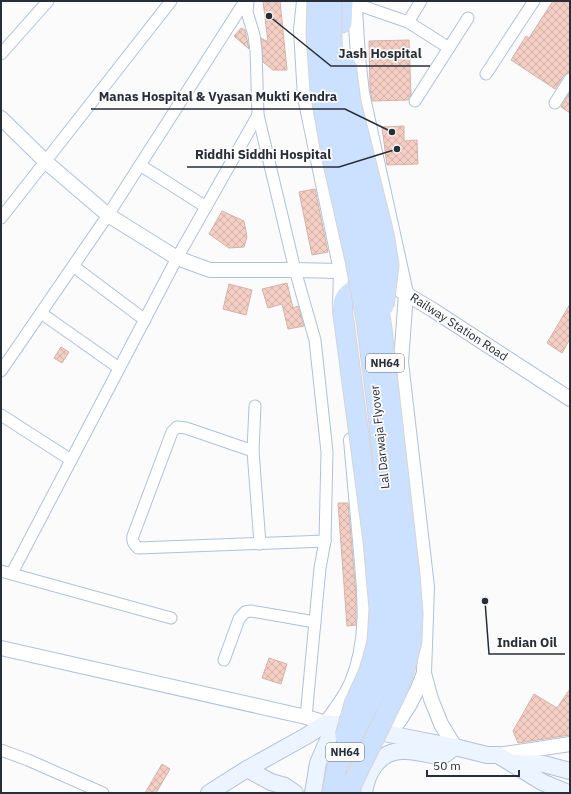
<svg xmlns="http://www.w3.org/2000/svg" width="571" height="794" viewBox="0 0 571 794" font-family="'IBM Plex Sans',sans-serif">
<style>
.building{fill:url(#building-cross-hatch);stroke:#d3b3aa}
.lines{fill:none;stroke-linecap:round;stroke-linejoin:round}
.minor-casing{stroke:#b0c1da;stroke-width:13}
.tertiary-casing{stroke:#b0c1da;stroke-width:16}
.secondary-casing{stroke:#b0c1da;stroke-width:18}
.trunk-casing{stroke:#d4d5d7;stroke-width:21}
.minor{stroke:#fff;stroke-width:11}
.tertiary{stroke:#fff;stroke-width:14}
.secondary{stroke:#ecf4ff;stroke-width:16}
.trunk{stroke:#cce0ff;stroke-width:19}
.trunk-bridge-casing{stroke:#d4d5d7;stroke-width:21;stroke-linecap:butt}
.trunk-bridge{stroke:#cce0ff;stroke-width:19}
.labels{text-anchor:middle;stroke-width:3.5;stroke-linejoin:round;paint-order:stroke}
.shield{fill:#fbfbfb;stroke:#676c72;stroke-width:1}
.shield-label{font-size:11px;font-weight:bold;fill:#272e38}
.street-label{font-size:12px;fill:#272e38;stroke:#fbfbfb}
.leader{fill:none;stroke:#272e38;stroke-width:1.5}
.callout-dot{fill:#272e38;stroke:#fbfbfb;stroke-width:1.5}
.callout-label{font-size:13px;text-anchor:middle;font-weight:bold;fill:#272e38;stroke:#fbfbfb;stroke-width:3.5;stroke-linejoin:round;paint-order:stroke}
</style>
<defs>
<pattern id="building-cross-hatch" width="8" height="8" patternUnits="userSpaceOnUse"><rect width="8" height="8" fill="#f5cec3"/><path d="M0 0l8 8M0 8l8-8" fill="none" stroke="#d2b1a8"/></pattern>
</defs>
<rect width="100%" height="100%" fill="#fbfbfb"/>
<g class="building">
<polygon points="263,1 280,1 287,70 273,70 263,62 261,38 268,42"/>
<polygon points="553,1 570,1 570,72 564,75 555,89 511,60 526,36 529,38"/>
<polygon points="241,28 245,30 249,49 234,36"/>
<polygon points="409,40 411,95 408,100 372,101 370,88 369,41"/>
<polygon points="570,92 570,113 561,107"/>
<polygon points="404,126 404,141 417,140 418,164 387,165 382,127"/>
<polygon points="315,189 328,252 312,255 299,192"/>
<polygon points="222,211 244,221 247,237 244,247 229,248 209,234"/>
<polygon points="287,283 293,308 298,306 304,326 288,329 282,304 268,308 262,289"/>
<polygon points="229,284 252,290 246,315 223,309"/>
<polygon points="570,304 570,339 562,353 547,343"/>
<polygon points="61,347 69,352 62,363 54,358"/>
<polygon points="338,503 348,503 356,594 356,625 347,626"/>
<polygon points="269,658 287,664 281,684 262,678"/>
<polygon points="570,689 570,735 518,743 513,731 534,694 557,708"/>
<polygon points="162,764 170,769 156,793 145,793"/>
</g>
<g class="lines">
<g class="minor-casing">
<g id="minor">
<polyline points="248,1 247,12 254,35 256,51 258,115 295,270 315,340 327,452 325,541 320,568 306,717"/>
<polyline points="356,4 408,22 449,48"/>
<polyline points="408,22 421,1"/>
<polyline points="1,54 48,1"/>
<polyline points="486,74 534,1"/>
<polyline points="415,101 468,18"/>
<polyline points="555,103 570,79"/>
<polyline points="140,165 206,207"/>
<polyline points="1,218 171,1"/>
<polyline points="73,266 145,320"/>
<polyline points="41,313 119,368"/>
<polyline points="1,371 108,215 245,1"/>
<polyline points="255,406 253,451 260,544"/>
<polyline points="1,415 71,460"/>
<path d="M253 451 186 428 177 427 172 432 133 536C132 542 134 544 138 548L325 541"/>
<polyline points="1,571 171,618"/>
<polyline points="12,573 177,258 258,115"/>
<polyline points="224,660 239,619 245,612 251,611 315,622"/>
<polyline points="1,750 28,760 103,793"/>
</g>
</g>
<g class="tertiary-casing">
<g id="tertiary">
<polyline points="304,1 301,30 305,97 341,271 340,306"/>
<polyline points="356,1 355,9 358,57 362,93 406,293 401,362 427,587 424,673 431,699 441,724 455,747"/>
<polyline points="1,118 46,162 108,215 177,258 210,270 295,270 341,271 350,274"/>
<polyline points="398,289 433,310 570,399"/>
<path d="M1 648 306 717 326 723C335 710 346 697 352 682 371 637 364 587 360 541 357 507 354 474 351 440"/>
<path d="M389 734C405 715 416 696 424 673"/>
<polyline points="498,755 570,744"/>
</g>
</g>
<g class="secondary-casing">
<g id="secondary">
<polyline points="514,763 544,764 570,771"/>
<polyline points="247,769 271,782 285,786 295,793"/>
<polyline points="209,793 247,769 308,735 326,723 389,734 455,747 487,755 498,755 542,782 568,793"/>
<polyline points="313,793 318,763 335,724"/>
<path d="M364 793C367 772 379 751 403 751 414 750 430 755 441 757L455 747"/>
</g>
</g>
<g class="trunk-casing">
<g id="trunk">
<polyline points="342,23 343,1"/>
<path d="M344 322C343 315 341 307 344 300 349 289 365 285 375 284"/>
</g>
</g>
<use href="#minor" class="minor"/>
<use href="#tertiary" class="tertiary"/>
<use href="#secondary" class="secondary"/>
<use href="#trunk" class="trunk"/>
<g class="trunk-bridge-casing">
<g id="trunk-bridge">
<polyline points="317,1 316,34 320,91 332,159 355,260 366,320 377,406 397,606 395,641 384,676 337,766 332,793"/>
<polyline points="332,1 332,40 336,94 347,158 371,261 382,329 410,575 413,613 412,641 405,669 397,692 352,784 350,793"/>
<polyline points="346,64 351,102 384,234 389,265 384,306"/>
<polyline points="344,322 373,541 379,609 377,642 369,671 354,704 345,736"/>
</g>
</g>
<use href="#trunk-bridge" class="trunk-bridge"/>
</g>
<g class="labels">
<g class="shield">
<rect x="366" y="354" width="38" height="18" rx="3"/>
<rect x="326" y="743" width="38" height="18" rx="3"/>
</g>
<g class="shield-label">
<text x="385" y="367">NH64</text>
<text x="345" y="756">NH64</text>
</g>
<g class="street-label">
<text transform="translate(459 327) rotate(33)" y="4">Railway Station Road</text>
<text transform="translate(380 437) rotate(-96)" y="4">Lal Darwaja Flyover</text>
</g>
</g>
<path class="leader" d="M269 16L331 66H430M392 132L345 109H91M397 149L339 167H187M485 601L489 654H565"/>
<g class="callout-dot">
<circle cx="269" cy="16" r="4"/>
<circle cx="392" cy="132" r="4"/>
<circle cx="397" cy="149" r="4"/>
<circle cx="485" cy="601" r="4"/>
</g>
<g class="callout-label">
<text x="380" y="58">Jash Hospital</text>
<text x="218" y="101">Manas Hospital &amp; Vyasan Mukti Kendra</text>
<text x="263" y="159">Riddhi Siddhi Hospital</text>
<text x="527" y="647">Indian Oil</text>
</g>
<rect width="571" height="794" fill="none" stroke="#272e38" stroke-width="4"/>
<path d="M427 770v6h92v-6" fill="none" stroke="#272e38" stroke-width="2"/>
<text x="433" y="770" font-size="12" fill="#272e38" stroke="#fbfbfb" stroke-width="3" paint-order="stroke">50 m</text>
</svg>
